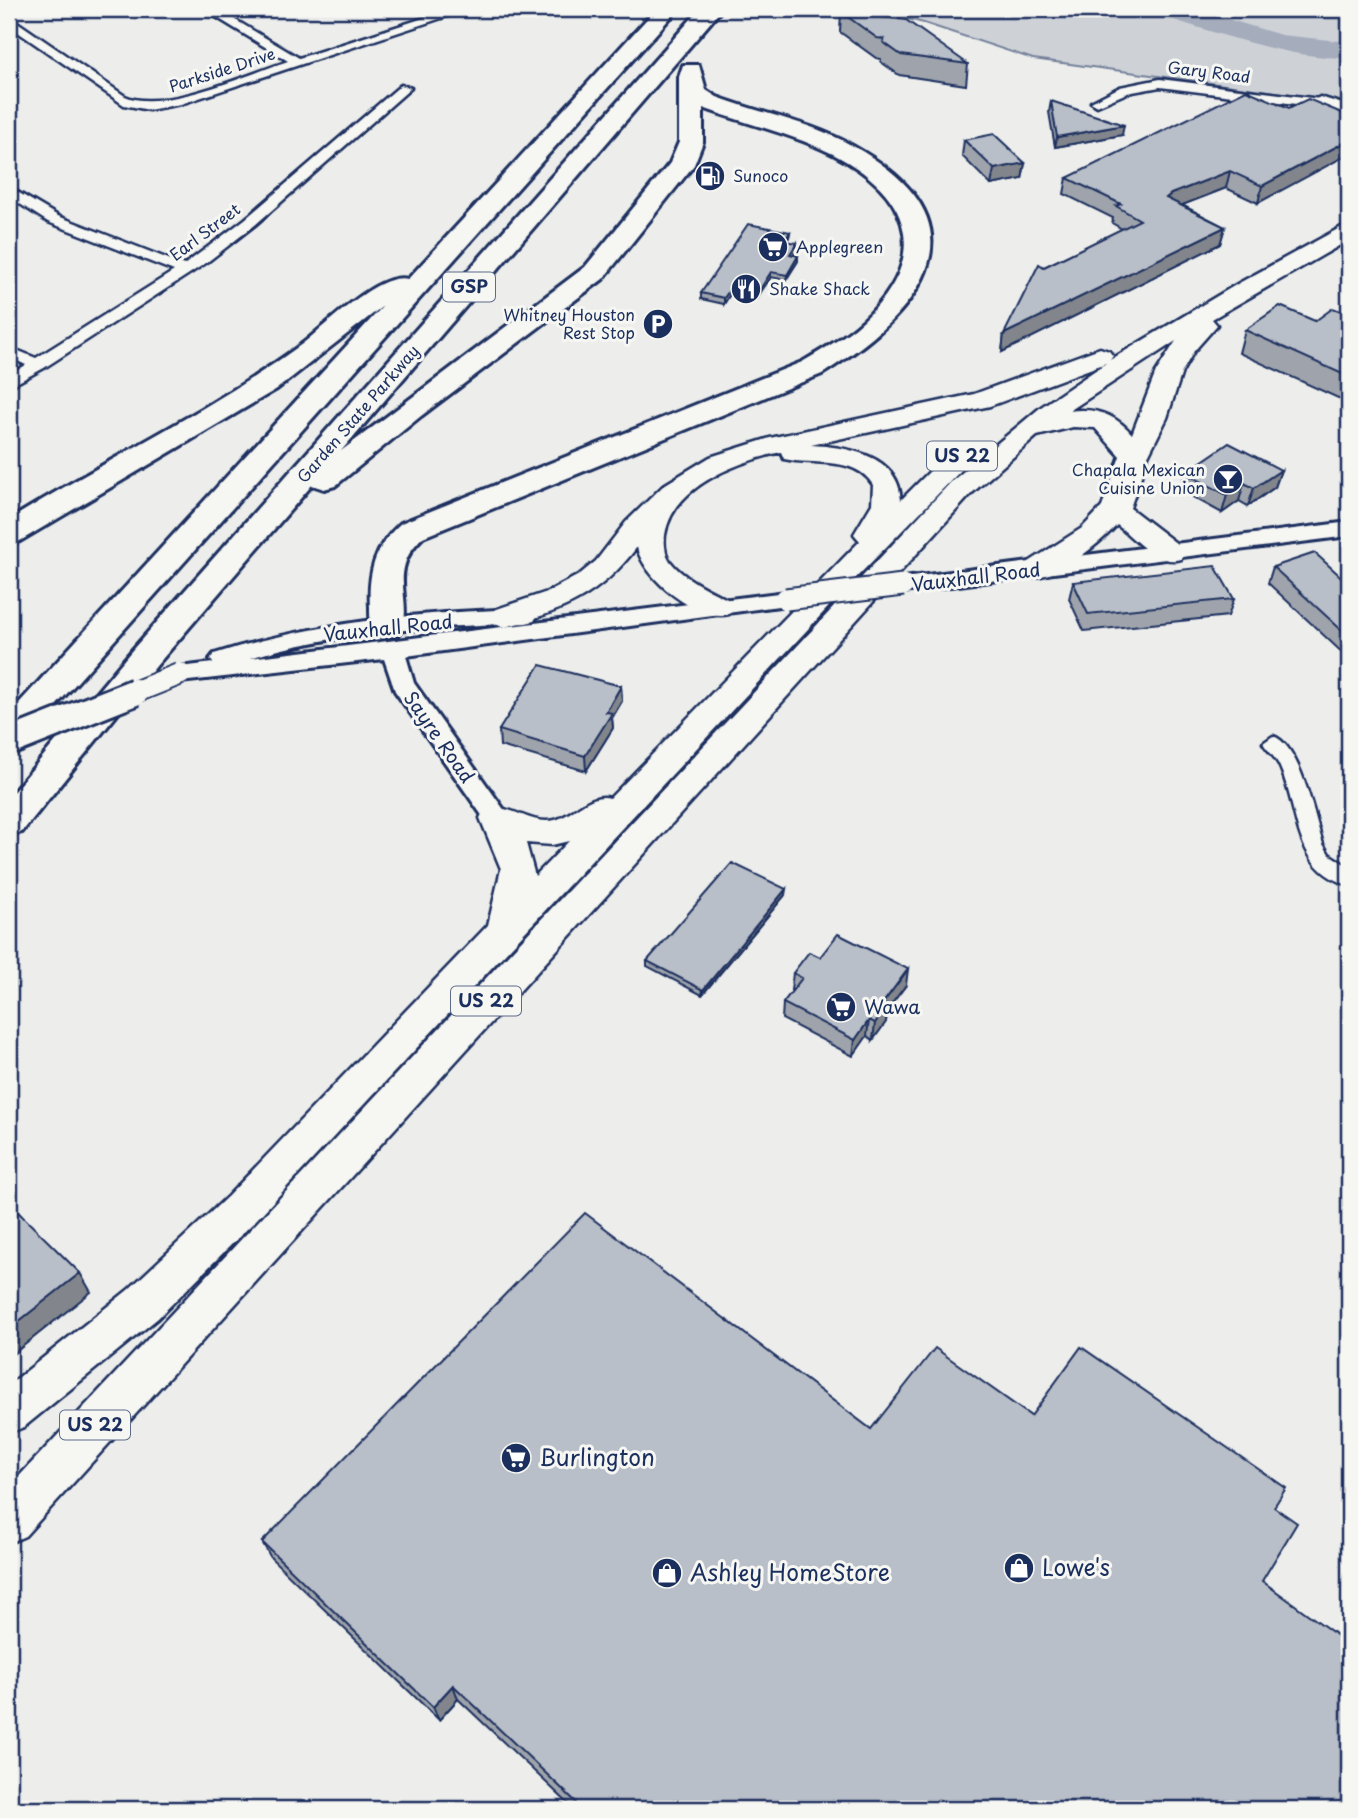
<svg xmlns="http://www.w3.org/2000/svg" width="1358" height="1818" viewBox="0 0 1358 1818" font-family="'Playpen Sans',sans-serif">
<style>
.green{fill:#ced2d7;stroke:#74809a;stroke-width:2}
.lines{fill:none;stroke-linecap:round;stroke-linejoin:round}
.river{fill:#a5acbc;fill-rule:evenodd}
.minor-casing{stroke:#1b2f5e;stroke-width:5}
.tertiary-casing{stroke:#1b2f5e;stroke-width:6}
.trunk-casing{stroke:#1b2f5e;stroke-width:5}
.motorway-casing{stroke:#1b2f5e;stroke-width:6}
.minor{fill:#f6f6f2;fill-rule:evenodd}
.tertiary{fill:#f6f6f2;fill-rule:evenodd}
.trunk{fill:#f6f6f2;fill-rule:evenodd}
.motorway{fill:#f6f6f2;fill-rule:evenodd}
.tertiary-bridge-far1-casing{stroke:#1b2f5e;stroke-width:25;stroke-linecap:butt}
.tertiary-bridge-casing{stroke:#1b2f5e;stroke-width:32;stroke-linecap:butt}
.tertiary-bridge-far1{stroke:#f6f6f2;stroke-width:21}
.tertiary-bridge{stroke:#f6f6f2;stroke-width:26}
.wall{fill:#9fa4ac;stroke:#1b2f5e;stroke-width:2}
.shaded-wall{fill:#82868c;stroke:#1b2f5e;stroke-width:2}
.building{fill:#b9bfc8;stroke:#1b2f5e;stroke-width:2}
.labels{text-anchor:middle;stroke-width:6;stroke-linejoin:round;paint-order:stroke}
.far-street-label{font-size:16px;fill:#1b2f5e;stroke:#f6f6f2}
.far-poi-label{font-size:16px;fill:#1b2f5e;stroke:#f6f6f2;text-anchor:start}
.shield{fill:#f6f6f2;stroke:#5d6b8a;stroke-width:2}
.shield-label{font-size:18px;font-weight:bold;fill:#1b2f5e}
.street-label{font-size:19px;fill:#1b2f5e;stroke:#f6f6f2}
.poi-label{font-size:19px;fill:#1b2f5e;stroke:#f6f6f2;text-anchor:start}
.near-poi-label{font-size:23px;fill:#1b2f5e;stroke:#f6f6f2;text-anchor:start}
</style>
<rect width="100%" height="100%" fill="#edeeec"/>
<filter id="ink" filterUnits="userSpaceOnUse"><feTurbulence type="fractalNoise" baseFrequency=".0143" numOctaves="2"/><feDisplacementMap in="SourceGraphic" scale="14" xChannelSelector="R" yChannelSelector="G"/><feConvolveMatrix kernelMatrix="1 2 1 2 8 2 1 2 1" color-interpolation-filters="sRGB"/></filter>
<g filter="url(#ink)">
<polygon class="green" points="866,9 1349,9 1349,102 1033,59 924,23"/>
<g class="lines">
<path class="river" d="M1153 9H1194L1281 35 1349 42V58C1282 58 1220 33 1157 15Z"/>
<g class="minor-casing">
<g id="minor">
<path d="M203 9H217L299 58 452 9H469L181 104 149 110 124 105 9 26V18L13 19 125 96C162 113 249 74 288 61Z"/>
<polygon points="1160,79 1320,99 1326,103 1320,107 1160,87 1127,93 1097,106 1091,102 1120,87"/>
<polygon points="401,85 411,88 255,225 206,263 44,368 9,387 9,375 26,365 9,357 9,347 36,358 174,271 48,222 9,197 9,187 58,216 184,265 245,219"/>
<path d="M1273 736C1300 744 1315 819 1323 844L1329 854 1349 867V885C1292 869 1300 809 1279 765 1275 757 1268 751 1263 743Z"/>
</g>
</g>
<g class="tertiary-casing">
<g id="tertiary">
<polygon points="1349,522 1349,536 903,592 895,590 892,585 895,580 903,578"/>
<path d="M786 592 794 594 797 599 794 604 406 656 414 683 510 818 506 824 497 827 488 824 395 691 384 659 180 682 172 680 168 674 172 668 213 663 210 659 214 654C316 622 419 612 526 609L534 611 537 616 534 621 526 623C434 627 339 631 250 658Z"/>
</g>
</g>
<g class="trunk-casing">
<g id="trunk">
<polygon points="1320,97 1349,106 1349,119 1313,107 1309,103"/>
<path d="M1349 223V240L1212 319 1217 325 1194 351 1182 372 1167 418 1148 456 1130 508 1181 547 1185 553 1181 559C1157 566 1135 539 1117 525 1099 544 1054 582 1029 576L1024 569 1029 562 1082 528 1102 507 1120 456 1095 428 1073 427 1037 436 972 493 25 1536 9 1543V1487L952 481 1041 407 1106 363 990 406 811 445C848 447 899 455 901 500L949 452H969L973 458 851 583 256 1220 158 1318 24 1427 9 1433V1385L128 1290 228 1196 488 925 501 869 480 818 485 809C510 802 529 826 555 820 574 815 590 792 610 798L860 541 854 534 872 504 873 485C855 455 813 466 784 459L781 452C738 462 673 485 665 535 664 543 665 554 670 561 684 579 709 590 729 600L733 607 729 614C697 622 643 578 637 547 600 596 563 611 505 627L494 624 490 617 494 610 547 592 579 575 596 561 626 522 664 485 710 457 770 438 974 394 1100 348 1109 351 1113 356 1110 360 1239 283ZM1176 341 1156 372 1132 434C1115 414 1095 407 1069 411ZM569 841 535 876 526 843 552 845Z"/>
</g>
</g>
<g class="motorway-casing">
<g id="motorway">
<path d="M656 9H678L21 745 9 748V714L383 306 277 389 20 541 9 544V520C105 460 210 411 302 344 325 327 378 271 408 279Z"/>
<path d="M700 9H722L341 451 585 267 670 163 679 142V77L683 65H699L706 90 717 97C762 114 811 122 853 146 991 223 925 310 822 374L423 537C384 573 417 604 399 634L387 637 375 634C370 625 370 618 370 607 368 573 374 547 401 523L802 362C826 348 852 333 871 313 932 249 905 191 833 154 791 133 746 124 703 108V142L694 165 603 279 421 416 335 486 324 489 312 485 157 665 22 832 9 835V797L133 649Z"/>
</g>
</g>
<use href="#minor" class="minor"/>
<use href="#tertiary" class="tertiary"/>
<use href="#trunk" class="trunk"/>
<use href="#motorway" class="motorway"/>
<g class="tertiary-bridge-far1-casing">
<g id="tertiary-bridge-far1">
<polyline points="786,599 903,585"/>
<polyline points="130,694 180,674"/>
</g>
</g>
<g class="tertiary-bridge-casing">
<polyline id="tertiary-bridge" points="9,742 135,692"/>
</g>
<use href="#tertiary-bridge-far1" class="tertiary-bridge-far1"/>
<use href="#tertiary-bridge" class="tertiary-bridge"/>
</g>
<g class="wall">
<polygon points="841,12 968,64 966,85 899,75 881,62 881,59 876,58 840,32"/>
<polygon points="1051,101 1122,135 1055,147 1049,112"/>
<polygon points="1289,108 1258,203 1226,188 1182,205 1225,227 1220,244 1002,352 1004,334 1044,267 1122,229 1112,223 1113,218 1064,194 1067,178"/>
<polygon points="964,140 1025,163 1022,179 991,185 962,156"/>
<polygon points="790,232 789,237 787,241 797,249 793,255 798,261 786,280 771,277 756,299 730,294 724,304 701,299 701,293"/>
<polygon points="1349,314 1349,403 1239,353 1245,330 1315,321"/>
<polygon points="1281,470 1275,487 1248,506 1239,501 1222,513 1180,490 1185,473"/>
<polygon points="1273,567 1349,584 1349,659 1268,583"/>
<polygon points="1073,582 1234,599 1228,616 1084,631 1069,599"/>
<polygon points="621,686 622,701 612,718 613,728 586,771 500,746 499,730"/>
<polygon points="785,895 702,995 647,966 647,961"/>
<polygon points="820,957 906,985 887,1010 886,1022 873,1040 867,1036 853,1056 782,1019 783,1003 793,990 791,990 793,973"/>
<polygon points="1031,1416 1274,1507 1262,1581 572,1807 458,1699 439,1720 271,1558 262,1542 871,1429"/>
</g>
<g class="shaded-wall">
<polygon points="1124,125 1122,135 1055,147 1057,137"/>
<polygon points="1349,140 1349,154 1258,203 1262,186"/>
<polygon points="1025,163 1022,179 991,185 994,169"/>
<polygon points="1230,171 1226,188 1167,211 1166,198 1171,194"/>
<polygon points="1225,227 1220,244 1002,352 1004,334"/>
<polygon points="790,232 789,237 783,246 784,241"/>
<polygon points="797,243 797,249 790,260 790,254"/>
<polygon points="798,256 798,261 786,280 787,275"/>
<polygon points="771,272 771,277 756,299 757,294"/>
<polygon points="730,289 730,294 724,304 724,298"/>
<polygon points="1281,470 1275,487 1248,506 1254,488"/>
<polygon points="1244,483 1239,501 1222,513 1227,495"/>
<polygon points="621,686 622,701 612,718 613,728 586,771 585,756 606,712"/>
<polygon points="786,889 785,895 702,995 703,990"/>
<polygon points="908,969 906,985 887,1010 886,1022 873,1040 875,1023 883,1003"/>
<polygon points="869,1020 867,1036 853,1056 855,1040"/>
<polygon points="80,1273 91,1292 13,1354 9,1349 9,1329"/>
<polygon points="453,1685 458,1699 439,1720 433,1707"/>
</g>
<g class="building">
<polygon points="841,12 906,20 968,64 901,55 883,42 884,39 877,38"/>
<polygon points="1246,90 1289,108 1308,99 1349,116 1349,140 1262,186 1230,171 1171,194 1166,198 1225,227 1004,334 1039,264 1044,267 1140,220 1116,206 1121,204 1067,178"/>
<polygon points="1051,101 1124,125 1057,137"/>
<polygon points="994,134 1025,163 994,169 964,140"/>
<polygon points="748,224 790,232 784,241 797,243 790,254 798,256 787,275 771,272 757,294 730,289 724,298 701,293"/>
<polygon points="1280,306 1315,321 1333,308 1349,314 1349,377 1245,330"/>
<polygon points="1229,443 1281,470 1254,488 1244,483 1227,495 1185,473"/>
<polygon points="1315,553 1349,584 1349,637 1273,567"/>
<polygon points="1215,566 1234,599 1088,614 1073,582"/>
<polygon points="540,665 621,686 606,712 612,713 585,756 499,730"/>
<polygon points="732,863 786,889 703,990 647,961"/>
<polygon points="838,934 908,969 883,1003 888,1006 875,1023 869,1020 855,1040 783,1003 802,978 793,973 809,952 820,957"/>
<polygon points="9,1203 80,1273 9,1329"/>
<polygon points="585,1213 871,1429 935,1348 1031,1416 1081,1347 1286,1488 1274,1507 1297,1523 1262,1581 1349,1644 1349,1809 571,1809 576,1802 453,1685 433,1707 262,1542"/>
</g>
</g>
<defs>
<g id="fuel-disc" transform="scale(1.575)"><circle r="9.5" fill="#1b2f5e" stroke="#f6f6f2"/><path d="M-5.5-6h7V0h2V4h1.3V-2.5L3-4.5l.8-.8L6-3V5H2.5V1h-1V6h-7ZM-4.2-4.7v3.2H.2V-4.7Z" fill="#fff"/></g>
<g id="supermarket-disc" transform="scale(1.575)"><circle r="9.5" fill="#1b2f5e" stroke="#f6f6f2"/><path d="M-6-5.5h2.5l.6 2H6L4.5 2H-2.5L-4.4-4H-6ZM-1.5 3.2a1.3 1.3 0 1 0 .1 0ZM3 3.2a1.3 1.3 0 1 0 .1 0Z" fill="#fff"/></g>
<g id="restaurant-disc" transform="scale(1.575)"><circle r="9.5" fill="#1b2f5e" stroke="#f6f6f2"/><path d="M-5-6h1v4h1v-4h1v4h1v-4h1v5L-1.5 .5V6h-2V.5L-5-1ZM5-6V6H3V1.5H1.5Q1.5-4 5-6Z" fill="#fff"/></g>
<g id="parking-disc" transform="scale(1.575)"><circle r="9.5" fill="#1b2f5e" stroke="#f6f6f2"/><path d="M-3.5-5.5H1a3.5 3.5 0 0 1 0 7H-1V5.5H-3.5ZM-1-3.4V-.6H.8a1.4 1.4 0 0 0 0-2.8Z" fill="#fff"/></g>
<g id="bar-disc" transform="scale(1.575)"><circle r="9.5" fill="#1b2f5e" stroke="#f6f6f2"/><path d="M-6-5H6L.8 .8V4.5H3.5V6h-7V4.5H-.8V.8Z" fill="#fff"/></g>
<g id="shop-disc" transform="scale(1.575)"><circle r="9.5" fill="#1b2f5e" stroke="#f6f6f2"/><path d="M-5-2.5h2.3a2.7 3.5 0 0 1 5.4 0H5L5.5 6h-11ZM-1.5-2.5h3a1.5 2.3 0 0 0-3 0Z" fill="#fff"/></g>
</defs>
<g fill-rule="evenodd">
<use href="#fuel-disc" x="710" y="176"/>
<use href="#supermarket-disc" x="773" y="247"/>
<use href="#restaurant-disc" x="746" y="289"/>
<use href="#parking-disc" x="658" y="324"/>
<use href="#bar-disc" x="1228" y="479"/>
<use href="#supermarket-disc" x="841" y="1007"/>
<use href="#supermarket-disc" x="516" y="1458"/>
<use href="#shop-disc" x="1019" y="1568"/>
<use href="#shop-disc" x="667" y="1573"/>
</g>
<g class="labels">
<g class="far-street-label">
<text transform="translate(222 70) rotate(-18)" y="6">Parkside Drive</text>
<text transform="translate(1209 72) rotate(7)" y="6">Gary Road</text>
<text transform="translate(205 232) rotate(-37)" y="6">Earl Street</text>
<text transform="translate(358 414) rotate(-49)" y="6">Garden State Parkway</text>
</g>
<g class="far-poi-label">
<text x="733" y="182">Sunoco</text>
<text x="796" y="253">Applegreen</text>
<text x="769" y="295">Shake Shack</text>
<text x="635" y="321" text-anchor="end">Whitney Houston<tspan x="635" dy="18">Rest Stop</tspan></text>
<text x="1205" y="476" text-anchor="end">Chapala Mexican<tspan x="1205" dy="18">Cuisine Union</tspan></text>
</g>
<g class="shield">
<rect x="443" y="272.5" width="52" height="29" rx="5"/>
<rect x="927" y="441.5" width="70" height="29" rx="5"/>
<rect x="451" y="986.5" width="70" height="29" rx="5"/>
<rect x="60" y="1410.5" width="70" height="29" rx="5"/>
</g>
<g class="shield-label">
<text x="469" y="293">GSP</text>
<text x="962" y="462">US 22</text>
<text x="486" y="1007">US 22</text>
<text x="95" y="1431">US 22</text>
</g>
<g class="street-label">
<text transform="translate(976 577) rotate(-7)" y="7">Vauxhall Road</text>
<text transform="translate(388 628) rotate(-6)" y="7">Vauxhall Road</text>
<text transform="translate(439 737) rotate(55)" y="7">Sayre Road</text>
</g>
<g class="poi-label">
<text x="864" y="1014">Wawa</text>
</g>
<g class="near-poi-label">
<text x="539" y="1466">Burlington</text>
<text x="1042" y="1576">Lowe's</text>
<text x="690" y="1581">Ashley HomeStore</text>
</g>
</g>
<rect width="1358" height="1818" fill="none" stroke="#f6f6f2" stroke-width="35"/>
<rect x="18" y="18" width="1323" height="1783" fill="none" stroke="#1b2f5e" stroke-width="2.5" filter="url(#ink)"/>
</svg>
